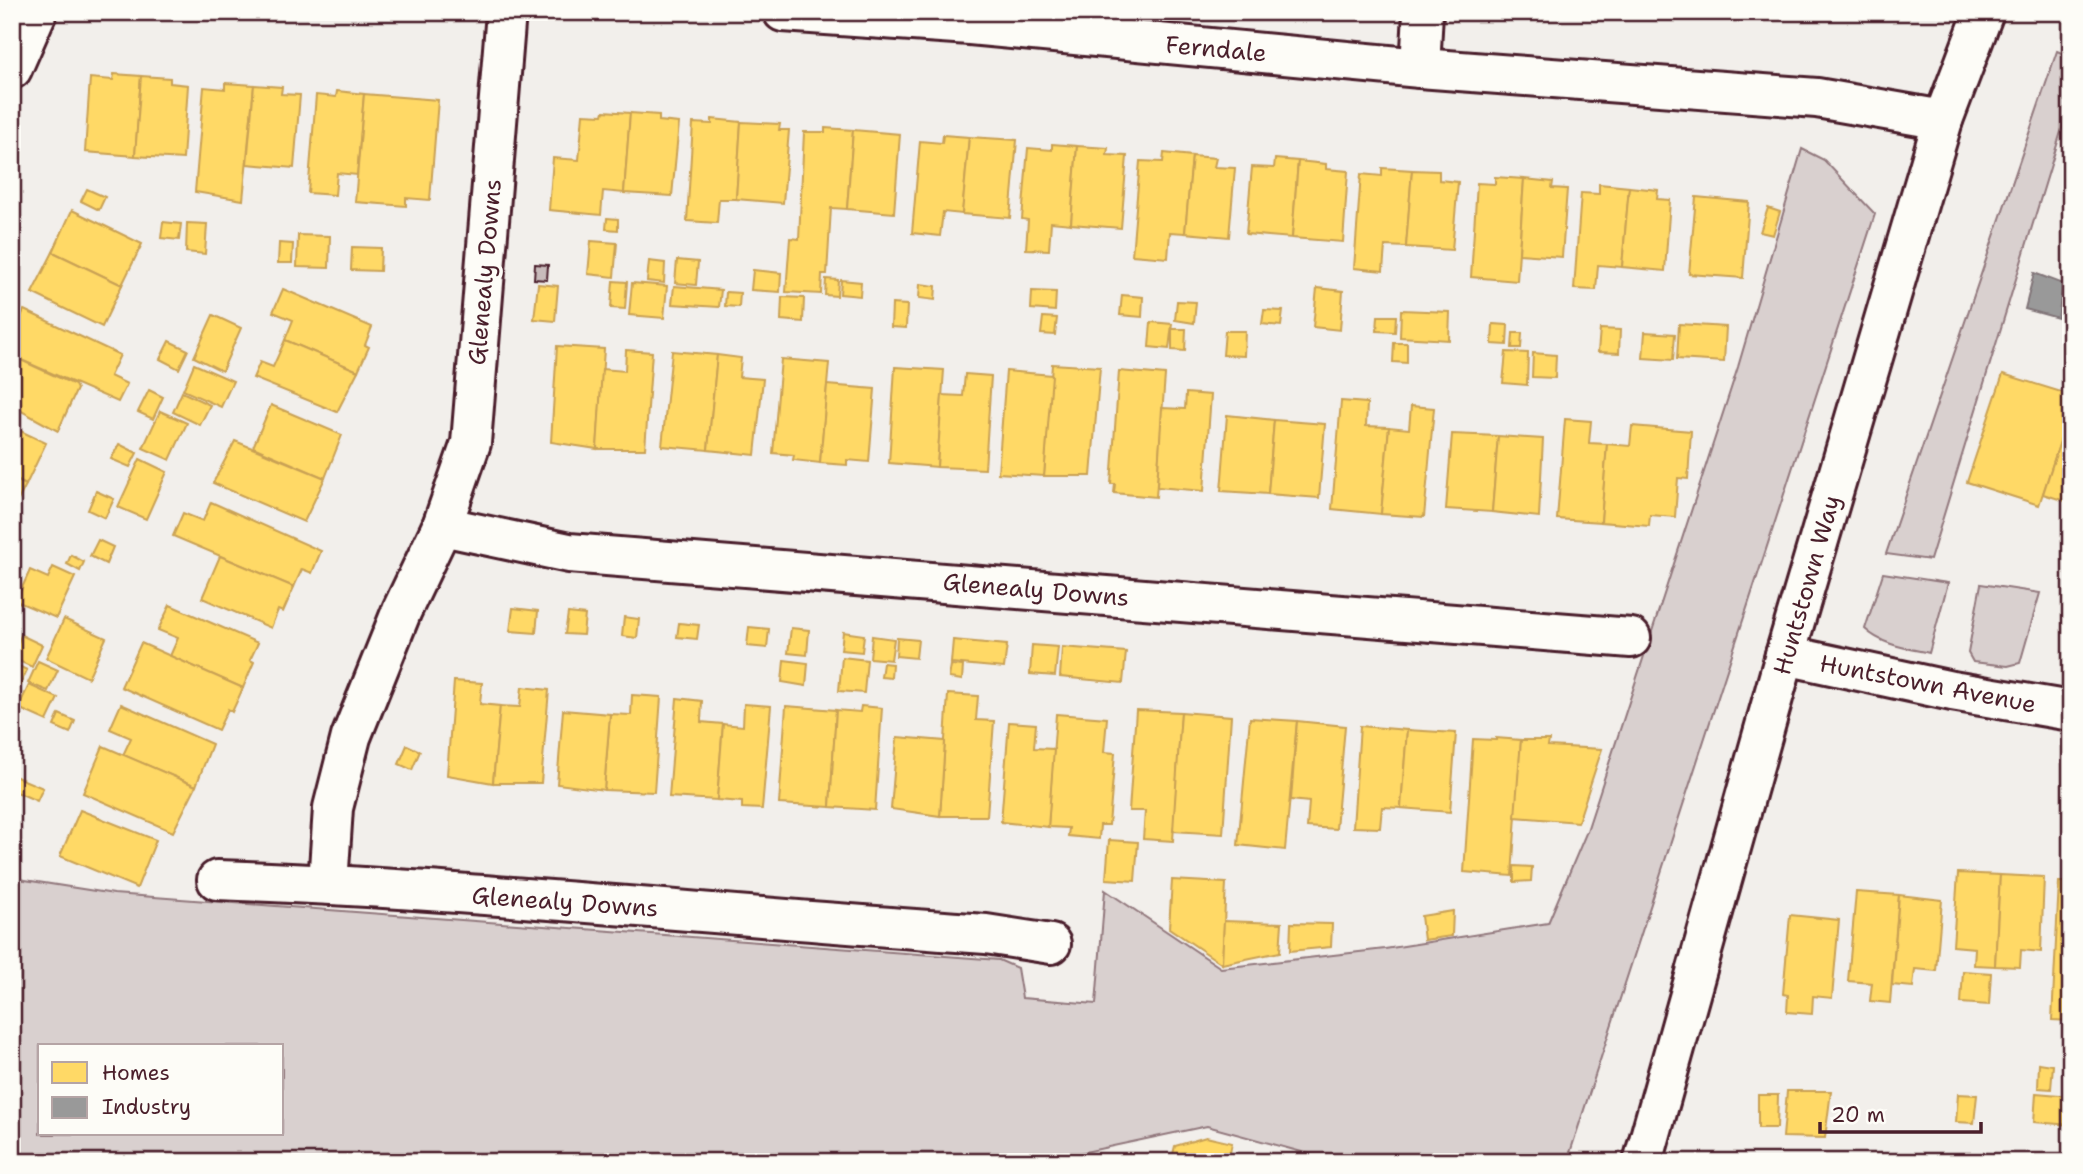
<svg xmlns="http://www.w3.org/2000/svg" width="2083" height="1174" viewBox="0 0 2083 1174" font-family="'Shantell Sans',sans-serif">
<style>
.green{fill:#d9d0cf;stroke:#92787d;stroke-width:2;fill-rule:evenodd}
.homes{fill:#ffd966;stroke:#c9a154;stroke-width:2}
.industry{fill:#999;stroke:#817478;stroke-width:2}
.building{fill:#c8bbbb;stroke:#4a1f2b;stroke-width:2}
.lines{fill:none;stroke-linecap:round;stroke-linejoin:round}
.minor-casing{stroke:#4a1f2b;stroke-width:44}
.tertiary-casing{stroke:#4a1f2b;stroke-width:44}
.minor{stroke:#fdfcf7;stroke-width:38}
.tertiary{stroke:#fdfcf7;stroke-width:38}
.labels{text-anchor:middle;stroke-width:7;stroke-linejoin:round;paint-order:stroke}
.street-label{font-size:24px;fill:#4a1f2b;stroke:#fdfcf7}
</style>
<rect width="100%" height="100%" fill="#f2efeb"/>
<filter id="ink" filterUnits="userSpaceOnUse"><feTurbulence type="fractalNoise" baseFrequency=".0143" numOctaves="2"/><feDisplacementMap in="SourceGraphic" scale="14" xChannelSelector="R" yChannelSelector="G"/><feConvolveMatrix kernelMatrix="1 2 1 2 8 2 1 2 1" color-interpolation-filters="sRGB"/></filter>
<g filter="url(#ink)">
<g class="green">
<polygon points="2057,51 2071,57 2071,99 1930,560 1886,554"/>
<path d="M1802 149 1824 160 1875 214 1567 1162H1338L1207 1126 1066 1156V1162H12V878L114 894 999 960 1017 968 1022 998 1096 1004 1105 890 1221 968 1385 949 1548 923 1587 831 1738 367ZM40 1046H282V1134H40Z"/>
<path d="M1883 573 1948 583 1929 653C1906 648 1882 645 1865 629Z"/>
<polygon points="1981,584 2040,593 2020,663 2008,666 1973,662 1968,653"/>
</g>
<g class="homes">
<polygon points="114,74 141,76 135,156 85,152 90,78 113,80"/>
<polygon points="141,76 170,78 170,83 188,85 183,159 135,156"/>
<polygon points="225,83 254,85 243,200 195,192 204,87 225,89"/>
<polygon points="254,85 282,87 281,94 300,95 294,168 247,164"/>
<polygon points="337,91 364,94 357,175 337,173 335,195 308,193 316,95 336,97"/>
<polygon points="364,94 438,100 430,200 406,198 406,206 355,202"/>
<polygon points="604,111 630,113 624,193 603,191 601,215 549,210 553,158 579,160 583,114 603,115"/>
<polygon points="630,113 659,115 659,121 679,123 672,196 624,193"/>
<polygon points="712,119 741,122 736,199 719,199 717,223 687,221 693,123 712,124"/>
<polygon points="741,122 780,124 779,130 789,130 783,203 736,199"/>
<polygon points="825,128 853,130 847,209 831,208 827,274 822,274 821,294 786,292 790,238 799,239 804,132 825,132"/>
<polygon points="853,130 900,134 894,213 847,209"/>
<polygon points="943,135 969,137 962,214 943,212 940,236 912,233 920,141 942,143"/>
<polygon points="969,137 1017,140 1010,218 962,214"/>
<polygon points="1052,144 1077,146 1071,224 1051,222 1049,250 1026,249 1028,220 1022,219 1028,148 1052,150"/>
<polygon points="1077,146 1108,148 1107,155 1127,156 1121,228 1071,224"/>
<polygon points="1164,153 1192,156 1185,233 1170,232 1168,258 1132,255 1140,161 1163,162"/>
<polygon points="1192,156 1216,158 1214,167 1235,168 1229,237 1185,233"/>
<polygon points="1275,159 1298,161 1292,238 1246,234 1252,167 1274,168"/>
<polygon points="1298,161 1326,164 1326,169 1348,171 1343,242 1292,238"/>
<polygon points="1382,168 1412,170 1406,247 1385,246 1383,271 1354,268 1361,174 1382,176"/>
<polygon points="1412,170 1439,171 1439,180 1458,182 1452,250 1406,247"/>
<polygon points="1495,177 1524,179 1517,281 1471,277 1477,183 1495,184"/>
<polygon points="1524,179 1553,182 1552,188 1567,189 1562,257 1519,254"/>
<polygon points="1599,184 1629,187 1622,267 1598,265 1596,290 1574,289 1581,193 1599,194"/>
<polygon points="1629,187 1658,190 1657,199 1670,200 1665,271 1622,267"/>
<polygon points="87,189 105,197 99,210 81,201"/>
<polygon points="1696,197 1749,202 1743,278 1689,274"/>
<polygon points="1768,208 1780,212 1773,235 1760,232"/>
<polygon points="72,210 142,244 122,285 53,252"/>
<polygon points="607,218 618,219 618,230 606,229"/>
<polygon points="163,222 181,224 179,240 161,238"/>
<polygon points="187,223 207,224 205,254 186,252"/>
<polygon points="298,235 330,236 329,268 297,267"/>
<polygon points="591,241 617,243 614,277 588,274"/>
<polygon points="279,243 293,244 292,263 278,263"/>
<polygon points="352,247 381,248 380,271 351,270"/>
<polygon points="53,252 122,285 102,327 32,293"/>
<polygon points="677,260 698,262 696,285 675,283"/>
<polygon points="649,261 665,263 664,283 647,281"/>
<polygon points="753,270 781,273 780,292 751,290"/>
<polygon points="826,279 838,280 837,296 825,295"/>
<polygon points="841,280 861,282 860,296 840,294"/>
<polygon points="613,281 627,282 625,309 611,308"/>
<polygon points="632,283 667,286 664,318 629,315"/>
<polygon points="538,284 558,286 555,321 534,319"/>
<polygon points="920,284 936,286 935,300 919,298"/>
<polygon points="674,286 721,290 719,307 672,304"/>
<polygon points="1317,288 1343,291 1340,330 1313,327"/>
<polygon points="283,289 372,327 365,345 369,347 358,371 285,340 293,320 273,312"/>
<polygon points="1032,291 1056,292 1055,311 1031,309"/>
<polygon points="726,292 740,293 739,307 725,306"/>
<polygon points="1122,295 1143,297 1142,317 1120,315"/>
<polygon points="782,297 804,298 803,322 781,320"/>
<polygon points="1177,301 1196,302 1194,323 1175,320"/>
<polygon points="892,304 907,305 906,328 891,327"/>
<polygon points="24,310 120,355 110,376 127,384 118,402 12,356 12,336"/>
<polygon points="1264,310 1283,311 1281,326 1262,324"/>
<polygon points="1401,310 1450,312 1449,340 1400,337"/>
<polygon points="213,315 241,328 222,371 194,357"/>
<polygon points="1378,316 1396,316 1395,332 1377,331"/>
<polygon points="1043,317 1057,318 1055,335 1041,334"/>
<polygon points="1151,322 1172,324 1169,349 1149,347"/>
<polygon points="1493,324 1508,325 1507,345 1492,344"/>
<polygon points="1679,324 1726,327 1724,362 1677,359"/>
<polygon points="1172,329 1186,329 1185,351 1172,350"/>
<polygon points="1600,329 1620,330 1619,353 1598,352"/>
<polygon points="1225,331 1245,331 1244,356 1223,355"/>
<polygon points="1645,332 1675,334 1673,360 1643,358"/>
<polygon points="1513,333 1522,333 1521,348 1512,348"/>
<polygon points="285,340 358,371 337,412 253,378 260,362 273,367"/>
<polygon points="169,341 188,350 179,369 160,359"/>
<polygon points="1394,343 1407,343 1407,363 1393,362"/>
<polygon points="557,346 604,349 597,449 551,442"/>
<polygon points="626,350 652,352 645,449 597,449 602,369 625,371"/>
<polygon points="672,351 717,355 708,450 662,446"/>
<polygon points="1506,352 1528,353 1527,385 1503,383"/>
<polygon points="1533,353 1556,355 1555,378 1532,377"/>
<polygon points="717,355 741,358 739,377 763,379 755,455 708,450"/>
<polygon points="12,356 75,385 77,389 58,431 12,406"/>
<polygon points="781,359 829,363 820,463 793,460 794,455 773,453"/>
<polygon points="194,364 233,381 221,407 183,390"/>
<polygon points="1052,364 1100,367 1091,476 1044,476"/>
<polygon points="895,367 944,370 937,467 889,463"/>
<polygon points="1006,371 1052,375 1044,476 998,473"/>
<polygon points="1119,371 1165,375 1156,497 1114,493 1115,484 1111,484"/>
<polygon points="965,374 991,376 985,469 937,467 942,395 963,396"/>
<polygon points="2003,374 2071,395 2071,409 2039,505 1967,482"/>
<polygon points="827,385 875,389 869,462 847,460 847,465 820,463"/>
<polygon points="149,390 163,397 153,419 138,412"/>
<polygon points="182,392 210,405 200,425 173,412"/>
<polygon points="1186,393 1211,395 1204,491 1157,487 1162,408 1185,409"/>
<polygon points="1341,401 1367,403 1366,426 1389,427 1381,514 1332,509"/>
<polygon points="271,405 342,435 325,478 253,447"/>
<polygon points="1411,406 1434,408 1424,517 1381,514 1389,427 1409,429"/>
<polygon points="160,411 187,423 170,460 143,448"/>
<polygon points="1227,415 1274,420 1268,494 1221,491"/>
<polygon points="1565,419 1591,421 1589,443 1607,444 1601,522 1557,519"/>
<polygon points="1274,420 1325,424 1319,498 1268,494"/>
<polygon points="2066,423 2071,424 2071,503 2043,494"/>
<polygon points="1632,426 1691,431 1688,479 1678,478 1675,517 1650,515 1649,526 1601,522 1607,444 1630,446"/>
<polygon points="12,427 46,443 26,485 12,478"/>
<polygon points="1452,434 1498,436 1492,512 1446,509"/>
<polygon points="1498,436 1543,439 1539,517 1492,512"/>
<polygon points="235,441 325,478 304,522 213,483"/>
<polygon points="119,444 137,453 130,467 111,459"/>
<polygon points="140,459 167,472 146,519 118,507"/>
<polygon points="12,478 26,485 12,512"/>
<polygon points="96,491 114,499 105,518 88,510"/>
<polygon points="211,502 321,551 312,573 302,569 294,587 173,536 183,513 203,521"/>
<polygon points="98,540 113,547 106,564 90,556"/>
<polygon points="71,555 84,562 80,571 67,564"/>
<polygon points="220,556 294,587 283,612 278,610 271,628 202,598"/>
<polygon points="53,567 75,577 56,618 16,601 30,570 48,578"/>
<polygon points="170,605 258,643 250,660 254,662 243,688 170,656 178,638 158,630"/>
<polygon points="513,608 538,611 536,633 510,631"/>
<polygon points="568,613 585,615 583,635 565,634"/>
<polygon points="624,617 639,619 637,638 622,636"/>
<polygon points="64,619 106,638 88,678 46,658"/>
<polygon points="679,623 699,625 697,639 677,637"/>
<polygon points="749,627 769,629 767,648 747,646"/>
<polygon points="791,628 809,630 807,655 788,653"/>
<polygon points="843,632 864,635 862,652 841,650"/>
<polygon points="21,635 42,645 32,667 12,658"/>
<polygon points="872,636 894,639 891,660 870,658"/>
<polygon points="897,638 918,640 916,658 896,656"/>
<polygon points="953,640 1007,645 1004,668 951,663"/>
<polygon points="141,643 243,688 232,712 228,709 218,730 121,687"/>
<polygon points="1032,645 1058,647 1055,676 1030,674"/>
<polygon points="1062,647 1126,652 1123,683 1060,677"/>
<polygon points="842,657 867,660 864,693 839,691"/>
<polygon points="784,660 808,663 806,686 782,682"/>
<polygon points="38,661 58,670 48,691 28,683"/>
<polygon points="12,663 27,670 12,702"/>
<polygon points="883,663 892,664 891,678 881,677"/>
<polygon points="951,665 963,666 962,680 949,678"/>
<polygon points="454,681 482,683 480,704 500,706 493,783 447,775"/>
<polygon points="29,685 58,698 47,721 18,708"/>
<polygon points="522,687 549,690 541,783 493,783 500,706 520,707"/>
<polygon points="948,694 978,696 976,720 994,721 987,816 940,816"/>
<polygon points="632,695 661,697 654,792 604,790 610,714 631,715"/>
<polygon points="677,698 702,701 701,722 723,724 717,800 669,797"/>
<polygon points="121,704 212,744 196,786 123,755 131,738 110,729"/>
<polygon points="744,704 771,706 762,809 742,808 742,802 717,800 723,724 743,726"/>
<polygon points="786,706 836,710 830,807 779,804"/>
<polygon points="861,706 882,708 875,810 830,807 836,710 860,712"/>
<polygon points="563,710 610,714 604,790 557,784"/>
<polygon points="1136,710 1181,712 1173,841 1143,839 1145,811 1129,811"/>
<polygon points="1181,712 1231,716 1223,834 1173,831"/>
<polygon points="59,714 75,721 70,733 54,726"/>
<polygon points="1056,714 1107,718 1104,752 1115,753 1109,825 1100,825 1099,839 1068,836 1069,828 1048,827"/>
<polygon points="1250,718 1297,721 1285,850 1238,845"/>
<polygon points="1297,721 1345,726 1336,829 1307,827 1309,802 1291,800"/>
<polygon points="1009,722 1036,724 1034,748 1054,749 1048,827 1001,822"/>
<polygon points="1360,726 1407,730 1401,808 1382,807 1380,828 1353,827"/>
<polygon points="1407,730 1456,733 1450,812 1401,808"/>
<polygon points="897,737 945,741 940,816 891,809"/>
<polygon points="1496,738 1521,740 1512,876 1464,872 1473,739 1496,740"/>
<polygon points="1521,740 1549,740 1548,746 1602,749 1578,822 1515,817"/>
<polygon points="407,745 420,751 412,770 399,764"/>
<polygon points="103,746 196,786 173,832 83,793"/>
<polygon points="12,775 43,788 37,801 12,790"/>
<polygon points="80,810 156,840 137,888 60,856"/>
<polygon points="1109,840 1138,842 1135,881 1106,879"/>
<polygon points="1514,866 1532,867 1531,881 1514,882"/>
<polygon points="1958,873 2000,875 1995,966 1974,965 1975,948 1953,946"/>
<polygon points="2000,875 2044,877 2041,952 2021,950 2020,967 1995,966"/>
<polygon points="1172,880 1226,883 1222,964 1169,928"/>
<polygon points="2059,882 2071,882 2071,1021 2052,1020"/>
<polygon points="1856,892 1899,895 1890,1003 1870,1001 1872,983 1848,981"/>
<polygon points="1899,895 1942,900 1936,971 1915,969 1913,987 1892,985"/>
<polygon points="1453,911 1452,936 1424,940 1421,916"/>
<polygon points="1790,915 1839,920 1832,998 1813,996 1812,1014 1787,1012 1788,995 1783,994"/>
<polygon points="1224,921 1282,923 1280,952 1222,964"/>
<polygon points="1291,923 1332,924 1331,947 1290,951"/>
<polygon points="1963,971 1991,973 1989,1005 1961,1003"/>
<polygon points="2039,1063 2053,1065 2051,1089 2038,1088"/>
<polygon points="1787,1091 1831,1091 1825,1138 1783,1137"/>
<polygon points="2036,1093 2071,1096 2071,1125 2034,1122"/>
<polygon points="1958,1094 1977,1095 1974,1123 1956,1122"/>
<polygon points="1758,1095 1778,1095 1777,1128 1758,1128"/>
<polygon points="1206,1137 1232,1143 1228,1162 1171,1162 1175,1146"/>
</g>
<polygon class="industry" points="2034,273 2063,284 2058,318 2025,309"/>
<polygon class="building" points="535,264 548,265 547,280 534,279"/>
<g class="lines">
<g class="minor-casing">
<g id="minor">
<polyline points="783,12 970,25 1420,68 1817,98 1943,120"/>
<polyline points="1420,68 1423,12"/>
<polyline points="12,69 37,12"/>
<polyline points="442,526 569,553 1631,638"/>
<polyline points="1785,655 1952,691 2071,711"/>
<path d="M217 880C474 889 730 917 986 934L1051 944"/>
<polyline points="328,884 333,808 351,737 402,610 442,526 471,443 506,12"/>
</g>
</g>
<g class="tertiary-casing">
<polyline id="tertiary" points="1643,1162 1785,655 1943,120 1984,12"/>
</g>
<use href="#minor" class="minor"/>
<use href="#tertiary" class="tertiary"/>
</g>
</g>
<g class="labels">
<g class="street-label">
<text transform="translate(1216 49) rotate(5)" y="8">Ferndale</text>
<text transform="translate(485 272) rotate(-85)" y="8">Glenealy Downs</text>
<text transform="translate(1807 585) rotate(-74)" y="8">Huntstown Way</text>
<text transform="translate(1036 590) rotate(5)" y="8">Glenealy Downs</text>
<text transform="translate(1928 684) rotate(11)" y="8">Huntstown Avenue</text>
<text transform="translate(565 902) rotate(4)" y="8">Glenealy Downs</text>
</g>
</g>
<rect width="2083" height="1174" fill="none" stroke="#fdfcf7" stroke-width="42"/>
<rect x="21" y="21" width="2041" height="1132" fill="none" stroke="#4a1f2b" stroke-width="2.5" filter="url(#ink)"/>
<rect x="38" y="1044" width="245" height="91" fill="#fdfcf7" stroke="#b5a4a5" stroke-width="2"/>
<rect x="52" y="1062" width="35" height="21" fill="#ffd966" stroke="#b5a4a5" stroke-width="2"/>
<text x="102" y="1080" font-size="21" fill="#4a1f2b">Homes</text>
<rect x="52" y="1097" width="35" height="21" fill="#999999" stroke="#b5a4a5" stroke-width="2"/>
<text x="102" y="1114" font-size="21" fill="#4a1f2b">Industry</text>
<path d="M1820 1122v10h161v-10" fill="none" stroke="#4a1f2b" stroke-width="3.5"/>
<text x="1831" y="1122" font-size="21" fill="#4a1f2b" stroke="#fdfcf7" stroke-width="5" paint-order="stroke">20 m</text>
</svg>
